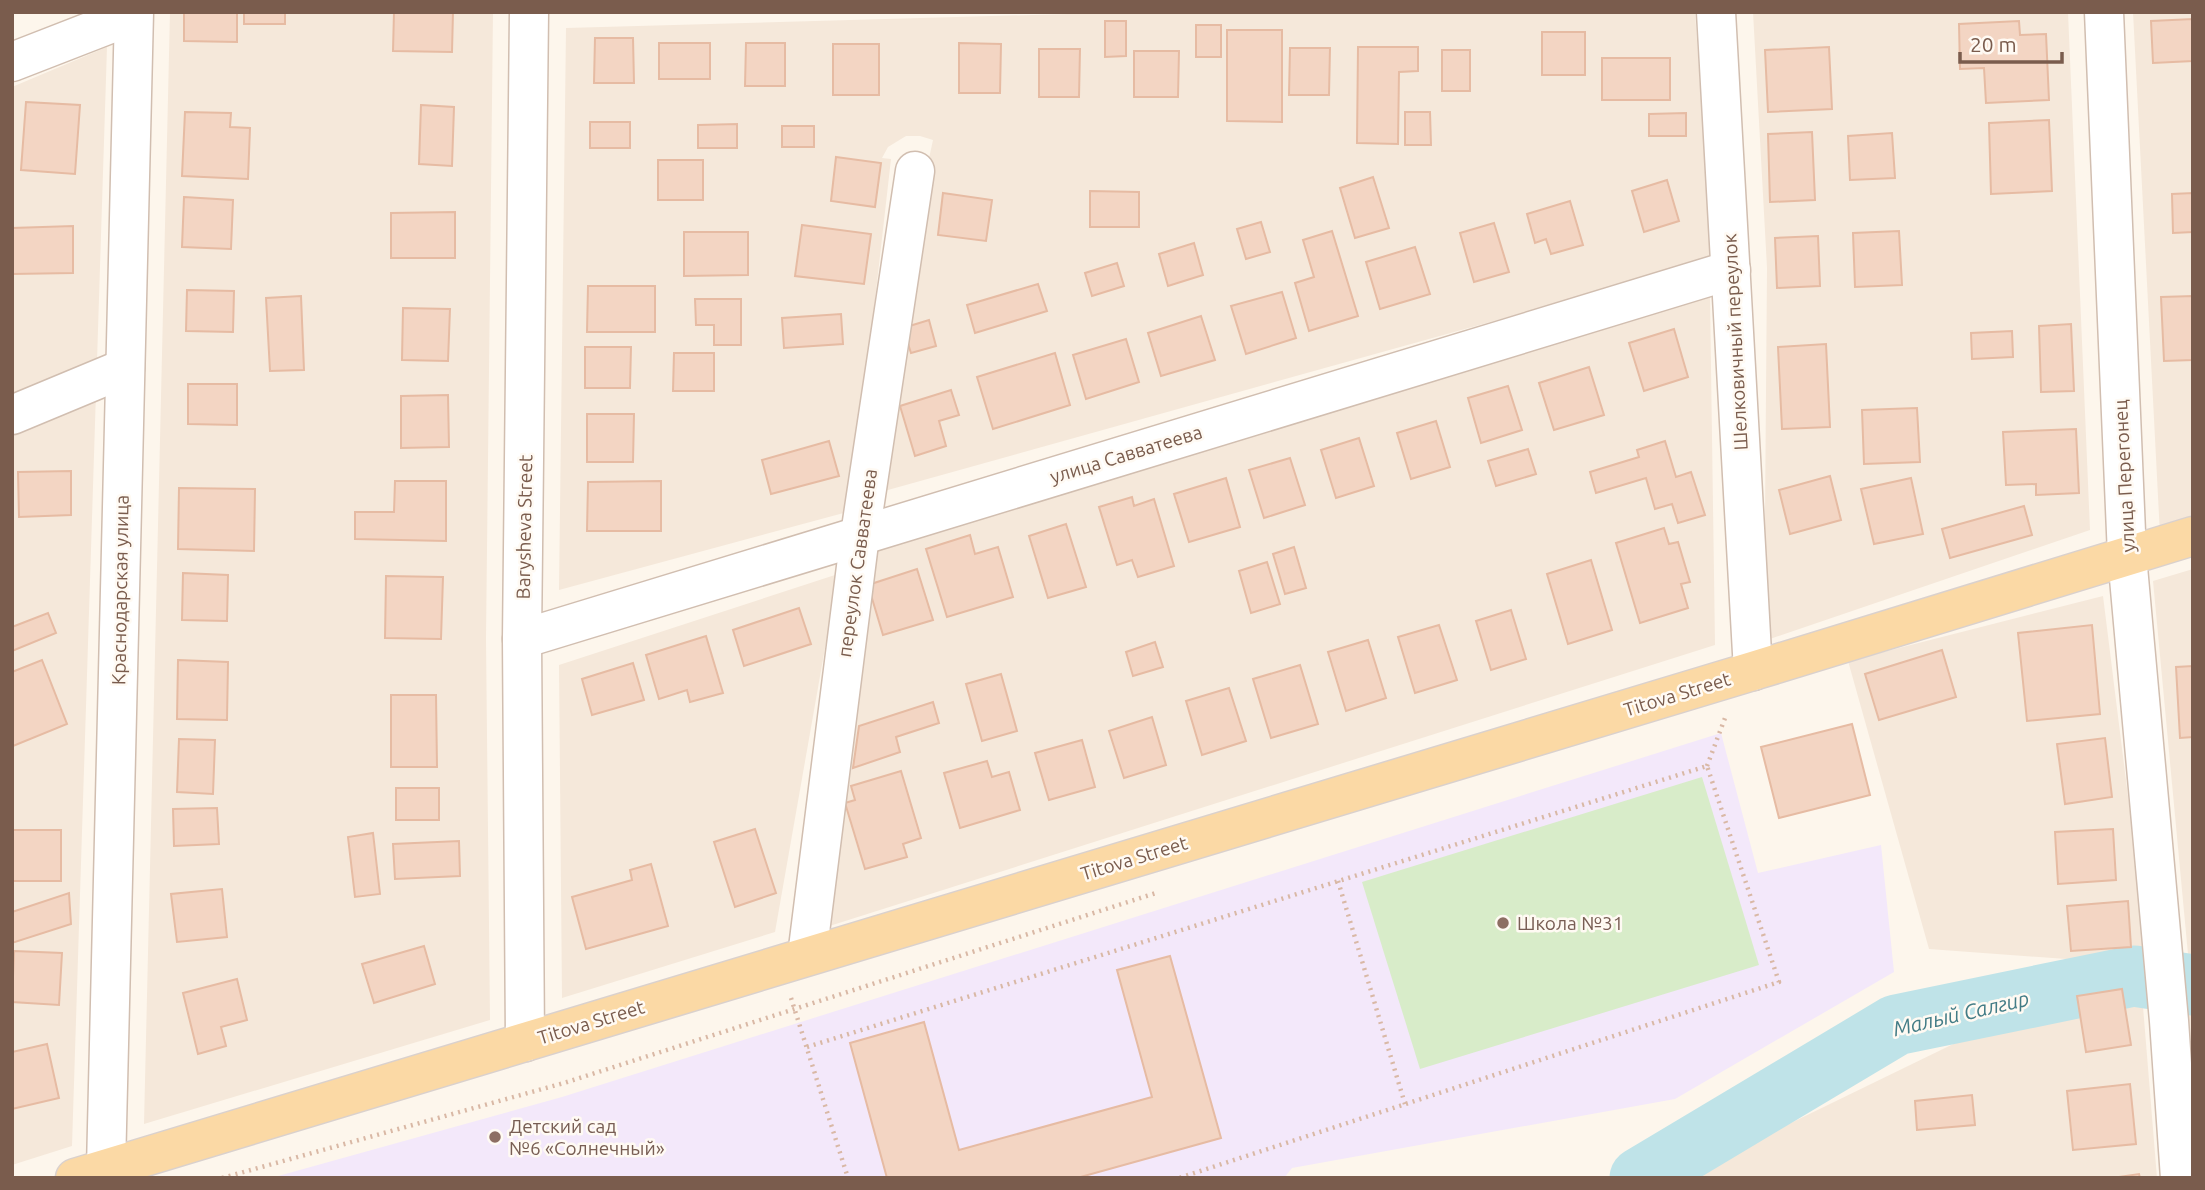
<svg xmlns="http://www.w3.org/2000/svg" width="2205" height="1190" viewBox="0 0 2205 1190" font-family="Ubuntu,sans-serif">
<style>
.residential{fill:#f5e8da}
.education{fill:#f3e8fa}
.green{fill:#d8ecc9}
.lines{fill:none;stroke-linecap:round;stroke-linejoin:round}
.river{stroke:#bfe3e8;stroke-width:61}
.building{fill:#f3d5c3;stroke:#e6bba3;stroke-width:2}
.minor-casing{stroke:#d1beb0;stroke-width:41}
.major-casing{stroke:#dad1cd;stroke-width:41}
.path{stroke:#d9b8a5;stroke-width:4.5;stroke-dasharray:2 5;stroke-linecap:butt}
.minor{stroke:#fff;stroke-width:38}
.major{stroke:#fbd9a5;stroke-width:38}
.education-dot{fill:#8d6e63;stroke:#fffaf3;stroke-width:2.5}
.labels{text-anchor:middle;stroke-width:5;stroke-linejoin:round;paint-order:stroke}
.street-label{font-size:19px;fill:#7a5c4d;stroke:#fffaf3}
.education-label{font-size:19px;fill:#785e54;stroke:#fffaf3;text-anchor:start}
.water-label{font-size:21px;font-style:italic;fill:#437c86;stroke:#fffaf3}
</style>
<rect width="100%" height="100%" fill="#fdf6ec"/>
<g class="residential">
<polygon points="170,12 493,12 486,639 490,1020 144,1124"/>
<polygon points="1137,12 1695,12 1712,260 870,495 925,177 933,140 920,136 906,136 888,147 882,158 891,159 851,511 559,590 566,28"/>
<polygon points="1753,12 2068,12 2090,530 1764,641 1767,268"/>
<polygon points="2133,12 2193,12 2193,524 2160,535"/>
<polygon points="107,47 72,1146 12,1165 12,87"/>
<polygon points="1710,297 1715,645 820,929 867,541"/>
<polygon points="2193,569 2193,954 2188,954 2153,581"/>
<polygon points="838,574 775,932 562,998 559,665"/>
<polygon points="2103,596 2149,965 1929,949 1848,661"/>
<polygon points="2176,965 2193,969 2193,1168"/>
<polygon points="2141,982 2157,1178 1678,1178 2056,994"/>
</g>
<polygon class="education" points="1721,733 1758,873 1881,845 1894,972 1675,1099 1292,1168 1284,1178 271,1178 562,1097"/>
<polygon class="green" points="1702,777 1759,965 1420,1069 1362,882"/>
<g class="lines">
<polyline class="river" points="1640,1178 1896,1025 2134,976 2193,985"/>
</g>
<g class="building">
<polygon points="184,12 237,12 237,42 184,41"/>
<rect x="244" y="12" width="41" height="12"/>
<polygon points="394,12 453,12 452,52 393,51"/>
<polygon points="2193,19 2193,61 2153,63 2151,21"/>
<polygon points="1105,21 1126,21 1126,56 1105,57"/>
<polygon points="2019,21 2020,35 2046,34 2049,100 1986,103 1984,68 1960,69 1959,24"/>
<rect x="1196" y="25" width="25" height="32"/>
<polygon points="1227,30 1282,30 1282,122 1227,121"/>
<rect x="1542" y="32" width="43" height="43"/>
<polygon points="595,38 633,38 634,83 594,83"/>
<rect x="659" y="43" width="51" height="36"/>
<polygon points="746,43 785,43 785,86 745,86"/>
<polygon points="959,43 1001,44 1000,93 959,93"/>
<rect x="833" y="44" width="46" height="51"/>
<polygon points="1358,47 1418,47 1418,71 1399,72 1398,144 1357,143"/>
<polygon points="1829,47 1832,109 1768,112 1765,50"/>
<polygon points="1290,48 1330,48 1329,95 1289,95"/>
<polygon points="1039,49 1080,49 1079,97 1039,97"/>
<rect x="1442" y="50" width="28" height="41"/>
<polygon points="1134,51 1179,51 1178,97 1134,97"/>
<rect x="1602" y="58" width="68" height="42"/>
<polygon points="26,102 80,105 75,174 21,170"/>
<polygon points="421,105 454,107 452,166 419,164"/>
<polygon points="185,112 231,113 230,127 250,128 248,179 182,176"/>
<polygon points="1405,112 1430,112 1431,145 1405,145"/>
<polygon points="1686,113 1686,136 1649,136 1649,114"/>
<polygon points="2049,120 2052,191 1991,194 1989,123"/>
<rect x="590" y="122" width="40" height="26"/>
<polygon points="737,124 737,148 698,148 698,125"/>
<rect x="782" y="126" width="32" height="21"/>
<polygon points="1812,132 1815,200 1770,202 1768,134"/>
<polygon points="1892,133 1895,178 1850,180 1848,136"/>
<polygon points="836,157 881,163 875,207 831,201"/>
<rect x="658" y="160" width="45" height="40"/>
<polygon points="1373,177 1389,228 1355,238 1340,188"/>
<polygon points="1667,180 1679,221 1644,232 1632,191"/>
<polygon points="1090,191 1139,192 1139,227 1090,227"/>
<polygon points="943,193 992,200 986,241 938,235"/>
<polygon points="2193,193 2193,232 2173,233 2172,194"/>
<polygon points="184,197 233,200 231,249 182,247"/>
<polygon points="1570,201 1583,245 1551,254 1546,239 1535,243 1527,214"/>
<polygon points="455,212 455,258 391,258 391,213"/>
<polygon points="1261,222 1270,252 1246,259 1237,229"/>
<polygon points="1494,223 1509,272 1474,282 1460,233"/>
<polygon points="802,225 871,234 864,284 795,276"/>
<polygon points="73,226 73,273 12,274 12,228"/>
<polygon points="1332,231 1358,316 1309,331 1295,283 1314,277 1303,240"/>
<polygon points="1899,231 1902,285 1855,287 1853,233"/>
<polygon points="684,232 748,232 748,275 684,276"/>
<polygon points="1818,236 1820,286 1777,288 1775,238"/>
<polygon points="1194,243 1203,275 1168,286 1159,254"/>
<polygon points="1415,247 1430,294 1380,309 1366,262"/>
<polygon points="1117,263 1124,286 1092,296 1085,273"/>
<polygon points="1038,284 1047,311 975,333 967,305"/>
<polygon points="588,286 655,286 655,332 587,332"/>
<polygon points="187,290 234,291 233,332 186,331"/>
<polygon points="1282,292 1296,338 1246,354 1231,306"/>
<polygon points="301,296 304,370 270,371 266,298"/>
<polygon points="2193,296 2193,360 2164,361 2161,297"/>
<polygon points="695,299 741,299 741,345 714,345 714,325 696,325"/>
<polygon points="403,308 450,309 448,361 402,360"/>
<polygon points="841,314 843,344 784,348 782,318"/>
<polygon points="1201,316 1215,360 1161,376 1148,333"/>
<polygon points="929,320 936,346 911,353 903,328"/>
<polygon points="2071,324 2074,391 2041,392 2039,326"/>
<polygon points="1674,329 1688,377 1644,391 1629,343"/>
<polygon points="2012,331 2013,357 1972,359 1971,333"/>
<polygon points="1126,339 1139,382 1086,399 1073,355"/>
<polygon points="1826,344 1830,427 1782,429 1778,347"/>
<polygon points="585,347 631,347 630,388 585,388"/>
<polygon points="674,353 714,353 714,391 673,391"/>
<polygon points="1055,353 1070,405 993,429 977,377"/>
<polygon points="1589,367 1604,415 1554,430 1539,383"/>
<polygon points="188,384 237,384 237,425 188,424"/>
<polygon points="1508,386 1522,430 1481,443 1468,398"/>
<polygon points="951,390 959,415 939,421 946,446 915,456 900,406"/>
<polygon points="448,395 449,447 401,448 401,396"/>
<polygon points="1917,408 1920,462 1864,464 1862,410"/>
<polygon points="587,414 634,414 633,462 587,462"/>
<polygon points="1436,421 1450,467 1411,479 1397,433"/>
<polygon points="2076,429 2079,493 2036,495 2036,484 2006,485 2003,432"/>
<polygon points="1359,438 1374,486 1336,498 1321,450"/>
<polygon points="829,441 839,476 771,494 762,460"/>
<polygon points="1665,441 1676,477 1691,472 1705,515 1678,523 1672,504 1655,509 1646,478 1596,493 1590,472 1639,457 1637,450"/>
<polygon points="1528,449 1536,474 1496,486 1488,461"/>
<polygon points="1290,458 1305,505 1264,518 1249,470"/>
<polygon points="71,471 71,515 19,517 18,472"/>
<polygon points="1830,476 1841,520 1790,534 1779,490"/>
<polygon points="1226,478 1240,527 1189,542 1174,494"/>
<polygon points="1911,478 1923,534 1874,544 1861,489"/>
<polygon points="395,481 446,481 446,541 355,539 355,512 394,512"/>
<polygon points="661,481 661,531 587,531 588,482"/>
<polygon points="179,488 255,489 254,551 178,549"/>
<polygon points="1132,497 1134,506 1154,499 1174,566 1138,577 1132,560 1117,565 1099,507"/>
<polygon points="2024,506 2032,535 1950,558 1942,529"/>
<polygon points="1066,524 1086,587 1048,598 1029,536"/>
<polygon points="1664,528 1669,544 1678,542 1690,582 1681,584 1688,608 1640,623 1616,543"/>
<polygon points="970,535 975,554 998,547 1013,597 947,617 926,549"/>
<polygon points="1294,547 1306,588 1285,594 1273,554"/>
<polygon points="1591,560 1612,630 1568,644 1547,574"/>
<polygon points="1267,562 1280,604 1251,613 1239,571"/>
<polygon points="917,569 933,620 883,635 868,585"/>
<polygon points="183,573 228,575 227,621 182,620"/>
<polygon points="386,576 443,577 441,639 385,638"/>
<polygon points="799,608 811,644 744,666 733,630"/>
<polygon points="1511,610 1526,659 1491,670 1476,621"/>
<polygon points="48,613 56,633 12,651 12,627"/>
<polygon points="1439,625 1457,680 1415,693 1398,637"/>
<polygon points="2092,625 2100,714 2027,721 2018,633"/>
<polygon points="706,636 723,693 690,702 687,690 659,699 646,655"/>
<polygon points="1368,640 1386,698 1346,711 1328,652"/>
<polygon points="1155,642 1163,667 1133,676 1126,652"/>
<polygon points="1942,650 1956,697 1879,720 1865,674"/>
<polygon points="42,660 67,724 13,746 12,672"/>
<polygon points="178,660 228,662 227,720 177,719"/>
<polygon points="633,663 644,700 592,715 582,679"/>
<polygon points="1300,665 1318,724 1271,738 1253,679"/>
<polygon points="2193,666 2193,737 2180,738 2176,667"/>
<polygon points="1001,674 1017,731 982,741 966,684"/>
<polygon points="1229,688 1246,741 1202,755 1186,701"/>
<polygon points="391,695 436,695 437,767 391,767"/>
<polygon points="933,702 939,723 896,737 900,752 853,768 859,726"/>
<polygon points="1152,717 1166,765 1124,778 1109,731"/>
<polygon points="1852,724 1870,795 1779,818 1761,747"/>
<polygon points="2105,738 2112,797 2065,804 2057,744"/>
<polygon points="179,739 215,740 213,794 177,792"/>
<polygon points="1082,740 1095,787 1049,800 1035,753"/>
<polygon points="987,761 992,777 1009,772 1020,810 960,828 944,773"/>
<polygon points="901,771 921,838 903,844 907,857 865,869 845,803 855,800 851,786"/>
<rect x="396" y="788" width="43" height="32"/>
<polygon points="217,808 219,844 174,846 173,809"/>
<polygon points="755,829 776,893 735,907 714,842"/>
<polygon points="2113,829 2116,880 2058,884 2055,832"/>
<rect x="12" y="830" width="49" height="51"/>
<polygon points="373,833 380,894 355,897 348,837"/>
<polygon points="459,841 460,876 395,879 393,844"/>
<polygon points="651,864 668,926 586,949 572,897 632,880 630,870"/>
<polygon points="222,889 227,937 177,942 171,894"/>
<polygon points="69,893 71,924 12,943 12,912"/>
<polygon points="2128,901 2131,947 2071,951 2067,906"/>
<polygon points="424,946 435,984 374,1003 362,964"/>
<polygon points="14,951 62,953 59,1005 12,1002"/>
<polygon points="1170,956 1221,1138 1077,1178 887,1178 850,1043 924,1022 959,1150 1152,1097 1117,970"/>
<polygon points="237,979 247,1020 221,1027 226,1046 198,1054 183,993"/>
<polygon points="2122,989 2131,1045 2086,1052 2077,996"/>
<polygon points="47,1044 59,1098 12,1109 12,1052"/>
<polygon points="2130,1084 2136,1144 2073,1150 2067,1091"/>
<polygon points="1972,1095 1975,1125 1917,1130 1915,1101"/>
<polygon points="2139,1174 2140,1178 2112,1178"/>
</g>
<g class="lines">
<g class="minor-casing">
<g id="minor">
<polyline points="1716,12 1753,671"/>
<polyline points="2104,12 2127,556 2169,1021 2180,1178"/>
<polyline points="12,62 133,15"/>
<polyline points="12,415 125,368"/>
<polyline points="522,639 1731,270"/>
<polyline points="807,956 860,535 915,171"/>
<polyline points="525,1042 522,639 529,12"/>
<polyline points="106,1168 134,12"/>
</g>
</g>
<g class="major-casing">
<polyline id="major" points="75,1178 1753,671 2193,536"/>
</g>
<g class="path">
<polyline points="1707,766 1725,718"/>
<polyline points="1338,881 1405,1104"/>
<polyline points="791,998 848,1178"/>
<polyline points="807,1047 1707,766 1779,982 1179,1178"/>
<polyline points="222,1178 564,1083 1159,892"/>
</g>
<use href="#minor" class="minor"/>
<use href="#major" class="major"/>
</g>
<g class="education-dot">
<circle cx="1503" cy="923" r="7"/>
<circle cx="495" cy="1137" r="7"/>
</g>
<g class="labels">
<g class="street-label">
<text transform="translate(1735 342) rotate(-93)" y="7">Шелковичный переулок</text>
<text transform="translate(1126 454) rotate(-17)" y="7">улица Савватеева</text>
<text transform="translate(2124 476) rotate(-93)" y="7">улица Перегонец</text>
<text transform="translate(524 527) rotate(-89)" y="7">Barysheva Street</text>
<text transform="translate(857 563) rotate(-82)" y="7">переулок Савватеева</text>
<text transform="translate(120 590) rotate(-89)" y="7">Краснодарская улица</text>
<text transform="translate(1677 694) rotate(-17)" y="7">Titova Street</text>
<text transform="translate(1134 858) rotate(-17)" y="7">Titova Street</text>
<text transform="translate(591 1022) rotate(-17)" y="7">Titova Street</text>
</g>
<g class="education-label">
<text x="1517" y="930">Школа №31</text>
<text x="509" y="1133">Детский сад<tspan x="509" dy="22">№6 «Солнечный»</tspan></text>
</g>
<g class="water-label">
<text transform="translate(1961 1014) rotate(-13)" y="7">Малый Салгир</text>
</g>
</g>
<rect width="2205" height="1190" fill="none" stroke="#7a5c4d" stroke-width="28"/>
<path d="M1960 52v10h102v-10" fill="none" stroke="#7a5c4d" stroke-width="3.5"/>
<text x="1970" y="52" font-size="21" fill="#7a5c4d" stroke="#fffaf3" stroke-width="5" paint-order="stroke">20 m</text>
</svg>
